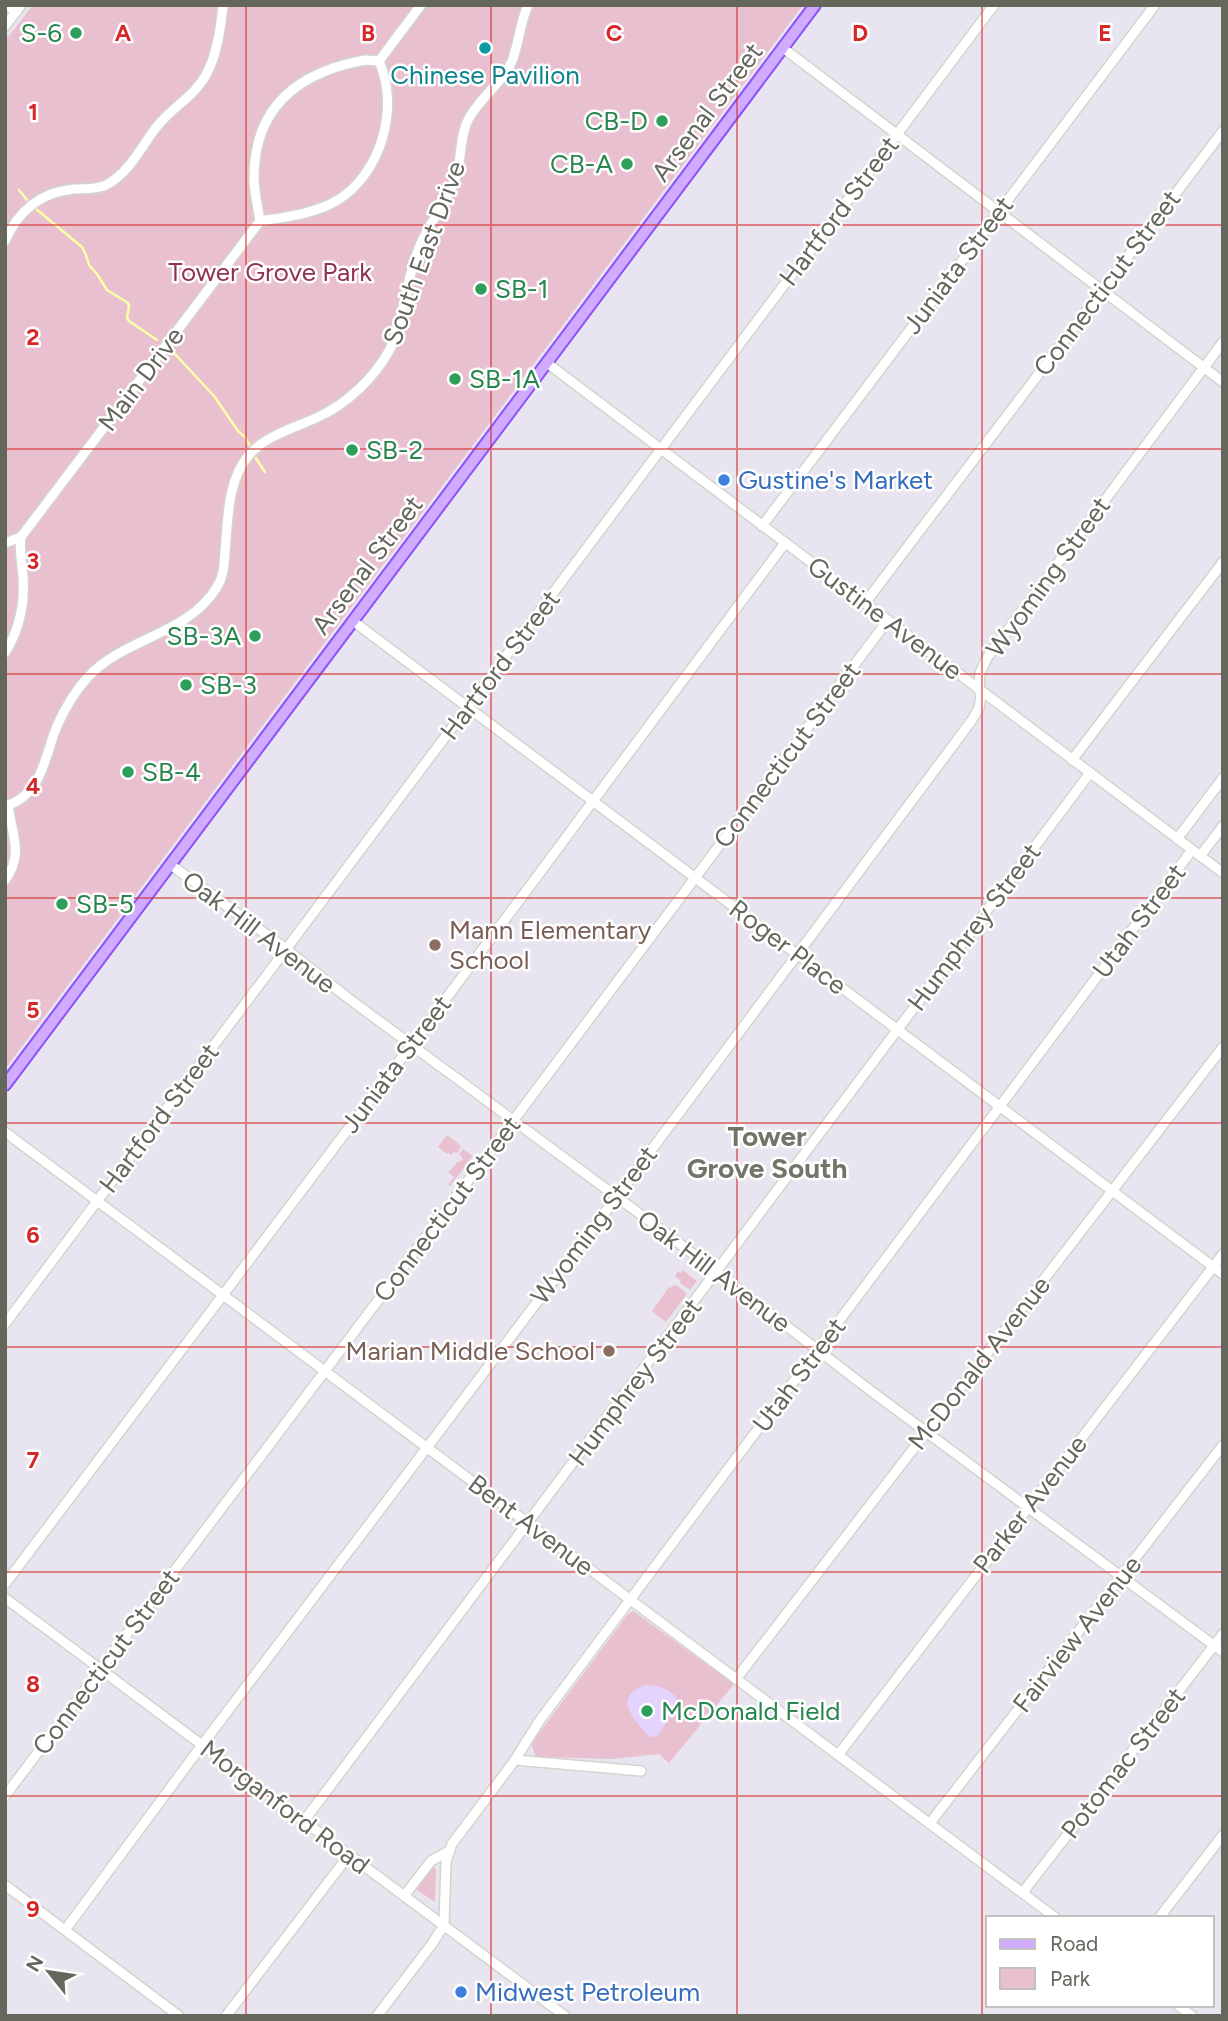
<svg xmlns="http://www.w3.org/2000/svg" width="1228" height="2021" viewBox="0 0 1228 2021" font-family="Figtree,sans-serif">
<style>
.green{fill:#e9c0d0}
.sand{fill:#e3d3fd}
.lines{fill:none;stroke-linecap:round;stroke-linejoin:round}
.stream{stroke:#fbffa6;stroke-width:2.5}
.minor-casing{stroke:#d3d5cd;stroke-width:12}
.major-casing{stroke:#8a52fc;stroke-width:14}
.minor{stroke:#fff;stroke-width:9}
.major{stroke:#d1abff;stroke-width:10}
.grid{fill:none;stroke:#d62828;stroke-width:2;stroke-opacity:0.55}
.leisure-dot{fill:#2e9e5b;stroke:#fff;stroke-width:2.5}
.culture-dot{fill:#0f9aa8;stroke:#fff;stroke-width:2.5}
.shop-dot{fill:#3f7fe0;stroke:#fff;stroke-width:2.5}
.education-dot{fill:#8d6e63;stroke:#fff;stroke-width:2.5}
.labels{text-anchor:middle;stroke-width:5;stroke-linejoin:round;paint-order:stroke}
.leisure-label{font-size:26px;fill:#27864d;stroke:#fff;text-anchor:start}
.culture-label{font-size:26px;fill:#0d838f;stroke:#fff}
.street-label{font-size:26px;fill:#65675c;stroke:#fff}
.park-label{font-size:26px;fill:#913152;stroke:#fff}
.shop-label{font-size:26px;fill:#366cbe;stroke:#fff;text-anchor:start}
.education-label{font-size:26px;fill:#785e54;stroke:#fff;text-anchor:start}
.neighbourhood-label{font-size:28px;font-weight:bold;fill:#727468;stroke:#fff}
.grid-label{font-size:23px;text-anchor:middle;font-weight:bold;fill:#d62828;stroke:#fff;stroke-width:5;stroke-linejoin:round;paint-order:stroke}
</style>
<rect width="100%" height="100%" fill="#e9e5f0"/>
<g class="green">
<polygon points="33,5 803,5 5,1069 5,41"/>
<polygon points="447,1135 461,1146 457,1153 454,1152 451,1155 448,1153 447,1154 438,1147"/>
<polygon points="463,1149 473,1156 450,1186 448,1185 454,1177 447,1172 450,1171 458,1161 460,1162 463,1159 459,1154"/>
<polygon points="683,1270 697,1281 690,1290 680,1283 681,1281 675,1276 678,1271 681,1273"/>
<polygon points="673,1285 678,1286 687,1294 666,1322 652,1311 669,1287 671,1288"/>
<polygon points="633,1611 734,1684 669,1763 659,1754 612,1759 536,1757 531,1744 628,1614"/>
<polygon points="431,1867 434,1867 436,1870 435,1902 417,1890 416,1887"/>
</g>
<path class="sand" d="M646 1685C659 1685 667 1688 676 1697V1707L658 1736 650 1737C641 1728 631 1717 627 1704 628 1693 635 1688 646 1685Z"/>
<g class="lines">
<g class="stream">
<polyline points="19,190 27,200"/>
<polyline points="36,209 82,247 86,255 89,265 97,274 107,290 128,303 129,306 127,318 129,321 157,340"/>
<polyline points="173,352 214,396 238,431 245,437 250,446"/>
<polyline points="255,457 265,472"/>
</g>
<g class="minor-casing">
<g id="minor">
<polyline points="7,5 16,12"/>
<polyline points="5,26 21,5"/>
<polyline points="783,48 1223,382"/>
<path d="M365 60 379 61C400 108 381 173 338 200 314 214 286 217 260 221 258 207 254 192 254 178 254 106 299 72 365 60Z"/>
<polyline points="379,61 421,5"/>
<path d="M5 241C18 211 41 192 74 189 85 188 96 190 106 185 131 172 142 144 159 124 174 106 196 95 207 73 217 54 221 27 223 5"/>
<polyline points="547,363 1223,873"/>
<polyline points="762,526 1155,5"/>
<polyline points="5,543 21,537"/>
<polyline points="865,603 1223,131"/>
<polyline points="353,621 1223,1274"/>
<path d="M5 653C19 630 25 604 23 577 22 563 19 551 21 537L260 221"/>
<polyline points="1072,760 1223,562"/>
<path d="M5 806C43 795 44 757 57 726 65 708 75 691 88 677 125 637 188 635 217 587 224 576 224 564 225 552 228 521 227 480 249 455 266 435 295 428 318 417 347 404 375 377 390 349 398 335 400 319 404 304 408 283 413 262 421 243 431 220 448 201 456 177 462 159 459 138 468 120 479 98 502 84 512 61 519 43 520 23 528 5"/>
<polyline points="1177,839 1223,778"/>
<polyline points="1200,856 1223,826"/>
<polyline points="171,865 286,949 348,998 667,1234 871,1391 1223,1652"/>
<path d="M5 880C24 855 12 834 8 806"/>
<polyline points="5,1132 1056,1918"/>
<polyline points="5,1324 994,5"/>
<polyline points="5,1584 416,1039 785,543"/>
<polyline points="5,1598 565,2016"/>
<polyline points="736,1679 1223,1047"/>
<polyline points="838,1755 1223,1254"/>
<polyline points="515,1760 641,1771"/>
<polyline points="5,1796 513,1121 888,620"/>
<polyline points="304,1821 1090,773"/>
<polyline points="930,1823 1223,1445"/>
<polyline points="5,1885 179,2016"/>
<polyline points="1023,1892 1223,1634"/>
<polyline points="404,1896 431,1861 449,1851"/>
<polyline points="1159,1918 1223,1835"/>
<polyline points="65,1930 202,1745 609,1207 972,720 979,708 981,696 979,689 980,673 987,658 1223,342"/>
<polyline points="1178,2005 1192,2016"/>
<polyline points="226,2016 349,1855"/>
<polyline points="377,2016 432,1944 444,1925 446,1862 452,1844 515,1760 540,1720 1192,850"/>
</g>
</g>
<g class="major-casing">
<polyline id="major" points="5,1085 815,5"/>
</g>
<use href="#minor" class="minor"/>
<use href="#major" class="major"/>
</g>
<path class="grid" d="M246 5V2016M491 5V2016M737 5V2016M982 5V2016M5 225H1223M5 449H1223M5 674H1223M5 898H1223M5 1123H1223M5 1347H1223M5 1572H1223M5 1796H1223"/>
<g class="leisure-dot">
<circle cx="76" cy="33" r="7"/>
<circle cx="662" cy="121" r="7"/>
<circle cx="627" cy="164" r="7"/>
<circle cx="481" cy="289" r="7"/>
<circle cx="455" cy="379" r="7"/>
<circle cx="352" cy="450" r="7"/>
<circle cx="255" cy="636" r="7"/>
<circle cx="186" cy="685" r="7"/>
<circle cx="128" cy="772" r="7"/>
<circle cx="62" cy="904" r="7"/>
<circle cx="647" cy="1711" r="7"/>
</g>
<circle class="culture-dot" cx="485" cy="48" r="7"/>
<g class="shop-dot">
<circle cx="724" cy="480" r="7"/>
<circle cx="461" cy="1992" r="7"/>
</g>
<g class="education-dot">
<circle cx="435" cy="945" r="7"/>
<circle cx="609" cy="1351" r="7"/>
</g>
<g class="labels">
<g class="leisure-label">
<text x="62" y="42" text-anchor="end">S-6</text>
<text x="648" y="130" text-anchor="end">CB-D</text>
<text x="613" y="173" text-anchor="end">CB-A</text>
<text x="495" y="298">SB-1</text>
<text x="469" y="388">SB-1A</text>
<text x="366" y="459">SB-2</text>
<text x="241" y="645" text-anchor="end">SB-3A</text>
<text x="200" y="694">SB-3</text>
<text x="142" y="781">SB-4</text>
<text x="76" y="913">SB-5</text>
<text x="661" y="1720">McDonald Field</text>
</g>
<g class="culture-label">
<text x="485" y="84">Chinese Pavilion</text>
</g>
<g class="street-label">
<text transform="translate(707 112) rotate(-53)" y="9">Arsenal Street</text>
<text transform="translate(839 211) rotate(-53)" y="9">Hartford Street</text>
<text transform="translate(424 253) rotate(-70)" y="9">South East Drive</text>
<text transform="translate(958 265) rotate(-53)" y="9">Juniata Street</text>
<text transform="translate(1107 283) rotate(-53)" y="9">Connecticut Street</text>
<text transform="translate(141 379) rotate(-53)" y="9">Main Drive</text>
<text transform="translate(367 565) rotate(-53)" y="9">Arsenal Street</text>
<text transform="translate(1048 577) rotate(-54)" y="9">Wyoming Street</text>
<text transform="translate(885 618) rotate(37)" y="9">Gustine Avenue</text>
<text transform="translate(500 665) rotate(-53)" y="9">Hartford Street</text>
<text transform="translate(787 755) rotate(-53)" y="9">Connecticut Street</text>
<text transform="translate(1139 921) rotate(-53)" y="9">Utah Street</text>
<text transform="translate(974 927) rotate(-53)" y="9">Humphrey Street</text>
<text transform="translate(259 932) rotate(37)" y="9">Oak Hill Avenue</text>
<text transform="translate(788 947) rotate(37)" y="9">Roger Place</text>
<text transform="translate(396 1064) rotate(-53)" y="9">Juniata Street</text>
<text transform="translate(159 1118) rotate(-53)" y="9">Hartford Street</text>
<text transform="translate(447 1209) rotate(-53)" y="9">Connecticut Street</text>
<text transform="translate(594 1225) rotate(-53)" y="9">Wyoming Street</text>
<text transform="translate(714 1271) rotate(37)" y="9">Oak Hill Avenue</text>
<text transform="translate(979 1363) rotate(-52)" y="9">McDonald Avenue</text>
<text transform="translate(799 1375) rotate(-53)" y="9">Utah Street</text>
<text transform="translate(635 1382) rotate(-53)" y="9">Humphrey Street</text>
<text transform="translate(1030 1504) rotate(-52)" y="9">Parker Avenue</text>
<text transform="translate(531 1525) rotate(37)" y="9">Bent Avenue</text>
<text transform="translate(1077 1634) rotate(-52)" y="9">Fairview Avenue</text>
<text transform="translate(106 1662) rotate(-53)" y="9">Connecticut Street</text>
<text transform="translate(1123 1763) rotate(-52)" y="9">Potomac Street</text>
<text transform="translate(285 1807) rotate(37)" y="9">Morganford Road</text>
</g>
<g class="park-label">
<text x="270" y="281">Tower Grove Park</text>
</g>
<g class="shop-label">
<text x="738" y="489">Gustine's Market</text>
<text x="475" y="2001">Midwest Petroleum</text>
</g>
<g class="education-label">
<text x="449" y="939">Mann Elementary<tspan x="449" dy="30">School</tspan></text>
<text x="595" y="1360" text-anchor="end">Marian Middle School</text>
</g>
<g class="neighbourhood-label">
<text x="767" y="1146">Tower<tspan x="767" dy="32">Grove South</tspan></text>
</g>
</g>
<g class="grid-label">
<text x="123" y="41">A</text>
<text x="368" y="41">B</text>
<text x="614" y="41">C</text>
<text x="860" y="41">D</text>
<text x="1105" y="41">E</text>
<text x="33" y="120">1</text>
<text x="33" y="345">2</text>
<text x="33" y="569">3</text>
<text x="33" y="794">4</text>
<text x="33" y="1018">5</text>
<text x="33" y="1243">6</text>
<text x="33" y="1468">7</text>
<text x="33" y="1692">8</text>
<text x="33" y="1917">9</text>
</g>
<rect width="1228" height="2021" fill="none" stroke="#65675c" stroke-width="14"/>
<rect x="986" y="1916" width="228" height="91" fill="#ffffff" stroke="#c1c2be" stroke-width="2"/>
<rect x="1000" y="1939" width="35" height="10" fill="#d1abff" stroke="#c1c2be" stroke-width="2"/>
<text x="1050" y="1951" font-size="21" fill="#65675c">Road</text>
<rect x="1000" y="1968" width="35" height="21" fill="#e9c0d0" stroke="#c1c2be" stroke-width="2"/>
<text x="1050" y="1986" font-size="21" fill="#65675c">Park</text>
<g transform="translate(49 1972) rotate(300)" stroke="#ffffff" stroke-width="5" paint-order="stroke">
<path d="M0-5L12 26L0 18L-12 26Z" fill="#65675c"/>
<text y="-10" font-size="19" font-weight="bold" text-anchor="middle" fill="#65675c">N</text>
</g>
</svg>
